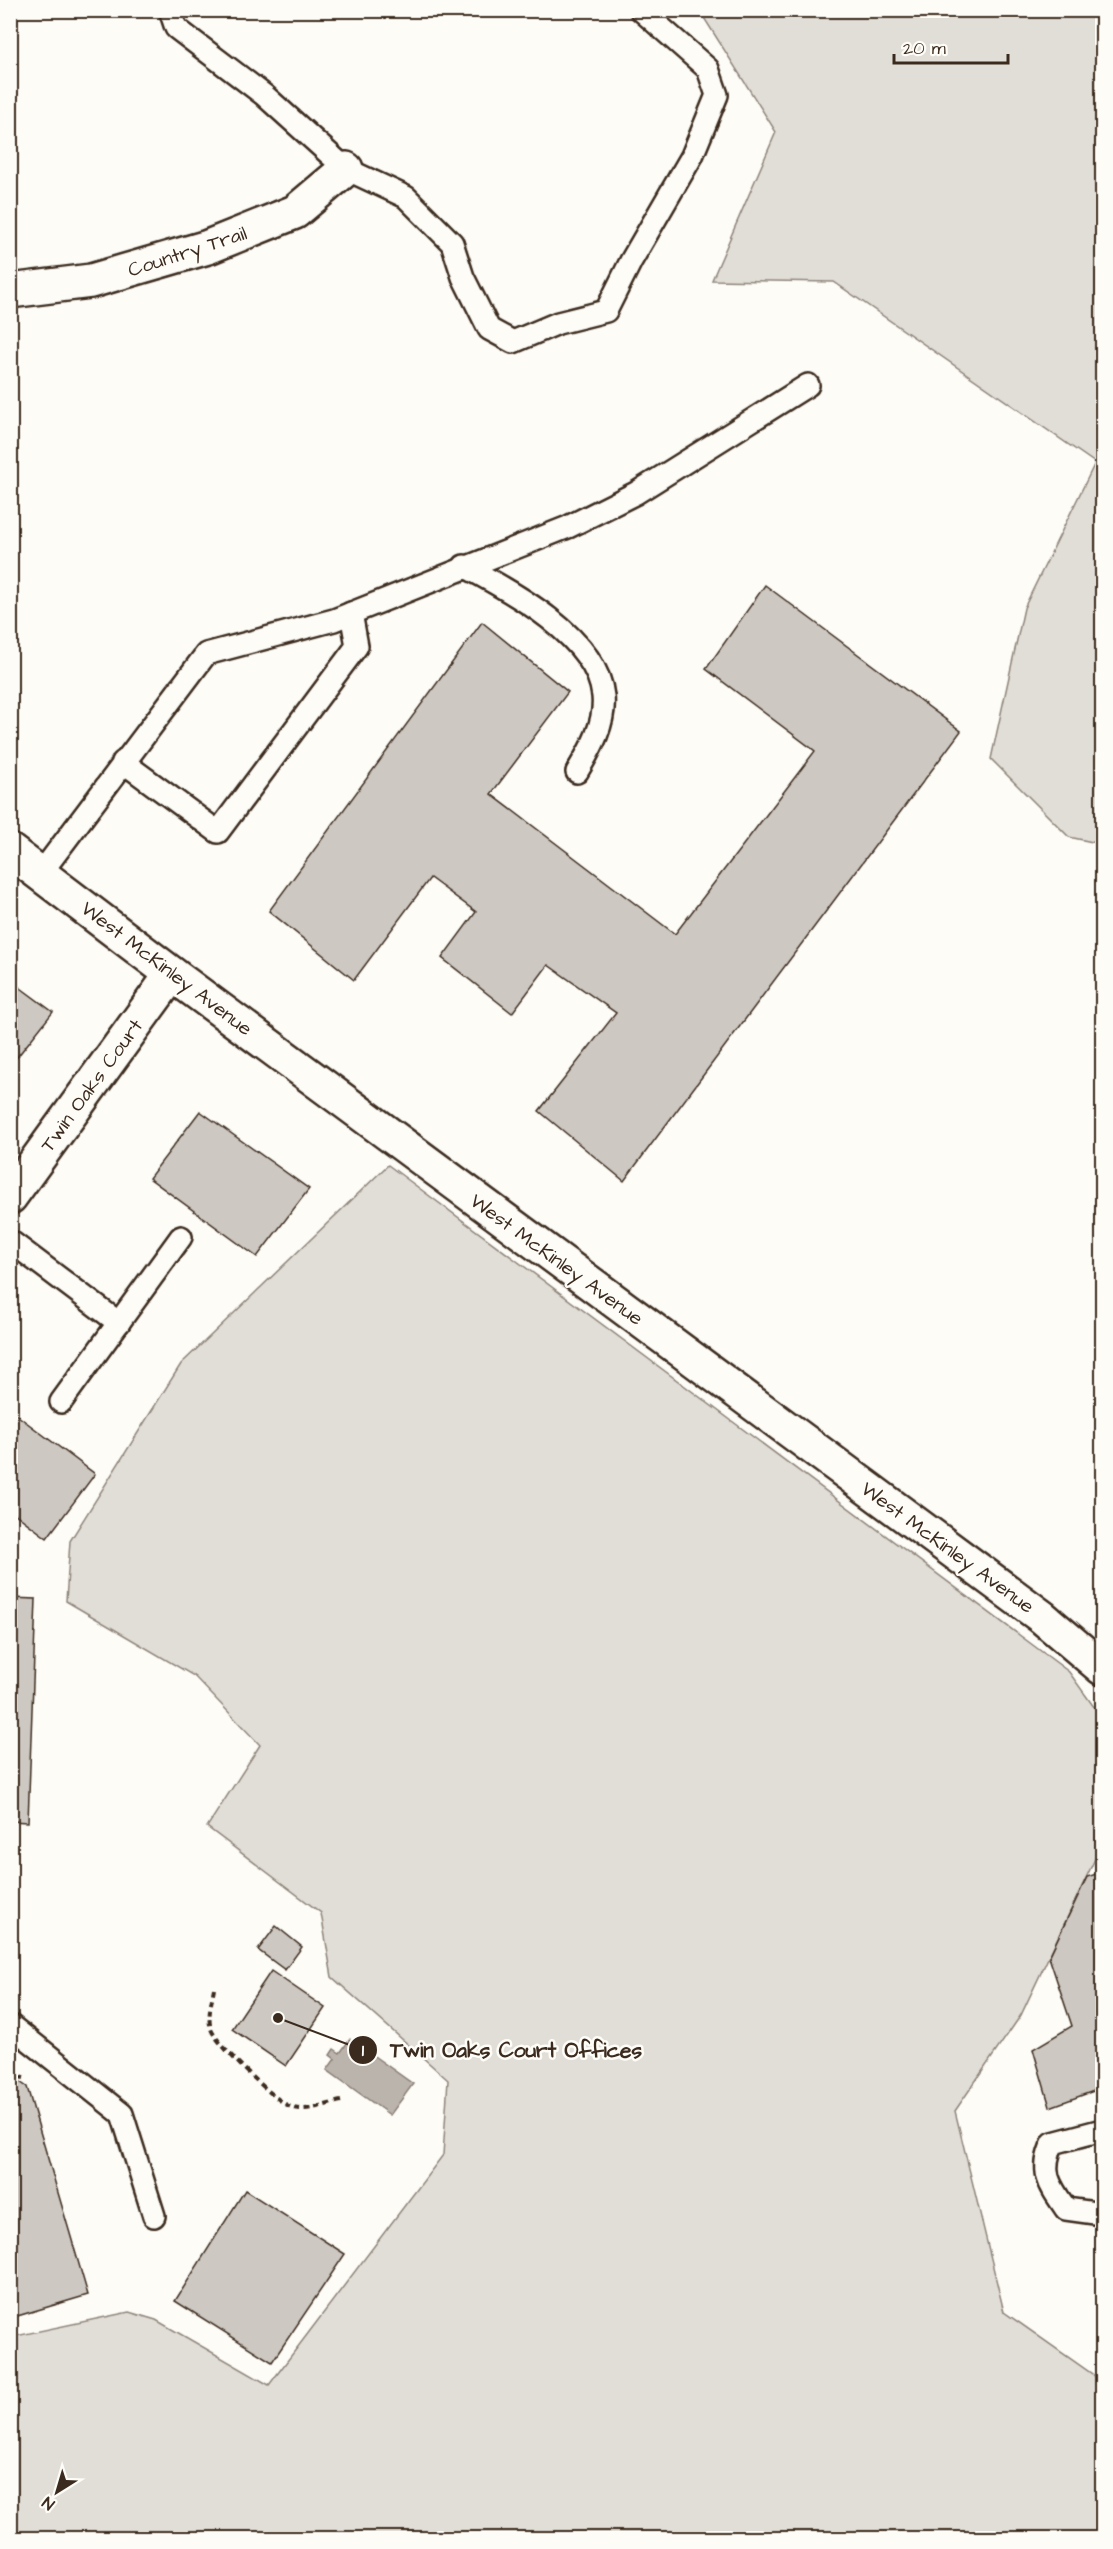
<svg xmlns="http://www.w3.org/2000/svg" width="1113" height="2549" viewBox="0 0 1113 2549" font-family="'Architects Daughter',sans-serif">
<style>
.green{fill:#e1ded7;stroke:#8e847a;stroke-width:1.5}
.water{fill:#bbb4ad;stroke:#887d74;stroke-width:1.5}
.building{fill:#cdc8c2;stroke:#3b2a1e;stroke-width:1.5}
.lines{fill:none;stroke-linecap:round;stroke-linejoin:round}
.service-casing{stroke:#3b2a1e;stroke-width:26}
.minor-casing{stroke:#3b2a1e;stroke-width:38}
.path{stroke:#3b2a1e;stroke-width:4;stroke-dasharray:6 4.5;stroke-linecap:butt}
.service{stroke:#fdfcf7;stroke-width:21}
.minor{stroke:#fdfcf7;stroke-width:33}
.labels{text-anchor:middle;stroke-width:5;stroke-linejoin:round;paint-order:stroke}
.street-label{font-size:20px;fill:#3b2a1e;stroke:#fdfcf7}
.leader{fill:none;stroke:#3b2a1e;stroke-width:2}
.callout-dot{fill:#3b2a1e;stroke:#fdfcf7;stroke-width:2}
.mark-label{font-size:18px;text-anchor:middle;font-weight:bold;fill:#fff}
.callout-label{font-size:21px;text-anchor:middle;font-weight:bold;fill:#3b2a1e;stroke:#fdfcf7;stroke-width:5;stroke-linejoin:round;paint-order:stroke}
</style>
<rect width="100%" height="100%" fill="#fdfcf7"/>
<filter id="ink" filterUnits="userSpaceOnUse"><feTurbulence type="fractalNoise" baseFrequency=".0167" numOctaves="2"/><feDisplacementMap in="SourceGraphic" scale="12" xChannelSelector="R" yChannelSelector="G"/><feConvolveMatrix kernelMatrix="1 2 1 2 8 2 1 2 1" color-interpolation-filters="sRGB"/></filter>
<g filter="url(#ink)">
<g class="green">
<polygon points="703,10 1102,11 1102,844 1069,837 991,759 1024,608 1095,463 834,282 712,280 776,132 701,13"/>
<polygon points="388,1165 1069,1672 1102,1718 1102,1844 1021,2015 955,2111 1004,2312 1102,2381 1102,2538 11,2538 11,2337 129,2312 156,2320 269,2385 443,2155 448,2080 332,1977 321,1913 207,1827 260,1745 194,1676 66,1601 70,1541 181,1364"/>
</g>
<polygon class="water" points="350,2039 413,2084 390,2115 327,2070 335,2059 330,2055 334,2049 340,2053"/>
<g class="building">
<polygon points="765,585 961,731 624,1181 539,1111 616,1013 548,965 512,1013 442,958 476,912 430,878 354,980 269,911 482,622 568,692 491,794 675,934 815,751 706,669"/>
<polygon points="10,980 53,1012 10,1066"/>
<polygon points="200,1111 309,1189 257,1257 149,1178"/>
<polygon points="10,1410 95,1474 47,1538 10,1510"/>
<polygon points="10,1598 36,1599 28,1822 10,1821"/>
<polygon points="1102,1872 1102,2088 1050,2107 1033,2049 1072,2026 1049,1957 1087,1877"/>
<polygon points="276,1926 302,1947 285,1970 258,1950"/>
<polygon points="271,1971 325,2008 286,2066 232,2029"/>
<polygon points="11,2076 27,2087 88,2295 14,2317 10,2305"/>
<polygon points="245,2190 345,2254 272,2362 175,2301"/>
</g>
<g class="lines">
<g class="service-casing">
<g id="service">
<polyline points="170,10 176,28 264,95 346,169 406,197 452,243 463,277 489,329 513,342 558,323 606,311 631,261 692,156 717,95 708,69 641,10"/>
<path d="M464 566C511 591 597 637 603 696 606 724 590 750 577 772"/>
<polyline points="123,762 218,832 357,646 351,613"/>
<polyline points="41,873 206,654 334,620 568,527 636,493 808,385"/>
<polyline points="10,1241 119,1323"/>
<polyline points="61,1402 181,1237"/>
<polyline points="10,2025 122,2114 154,2216"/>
<path d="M1102 2130 1053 2143C1039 2172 1050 2186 1066 2209L1102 2214"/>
</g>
</g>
<g class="minor-casing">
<g id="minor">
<polyline points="10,291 91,281 208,247 295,212 346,169"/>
<polyline points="10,851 172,974 1042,1617 1102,1668"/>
<polyline points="10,1197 172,974"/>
</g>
</g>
<g class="path">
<path d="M214 1988C212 2000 207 2017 211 2029 216 2044 275 2101 291 2107 305 2113 326 2104 341 2101"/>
<polyline points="10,2075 24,2078"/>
</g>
<use href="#service" class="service"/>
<use href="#minor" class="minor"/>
</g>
</g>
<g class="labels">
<g class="street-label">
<text transform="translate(187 251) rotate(-18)" y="7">Country Trail</text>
<text transform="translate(167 968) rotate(37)" y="7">West McKinley Avenue</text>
<text transform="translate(91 1085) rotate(-54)" y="7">Twin Oaks Court</text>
<text transform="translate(557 1259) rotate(36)" y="7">West McKinley Avenue</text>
<text transform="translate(948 1547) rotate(36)" y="7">West McKinley Avenue</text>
</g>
</g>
<path class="leader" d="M278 2018L363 2050"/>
<g class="callout-dot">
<circle cx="278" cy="2018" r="6"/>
<circle cx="363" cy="2050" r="15"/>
</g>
<g class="mark-label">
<text x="363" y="2056">1</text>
</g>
<g class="callout-label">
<text x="516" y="2057">Twin Oaks Court Offices</text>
</g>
<rect width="1113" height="2549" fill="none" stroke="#fdfcf7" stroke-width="36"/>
<rect x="18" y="18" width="1077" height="2513" fill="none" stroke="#3b2a1e" stroke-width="2" filter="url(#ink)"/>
<g transform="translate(57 2492) rotate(217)" stroke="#fdfcf7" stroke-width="4.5" paint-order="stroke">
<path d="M0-4.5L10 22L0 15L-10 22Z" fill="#3b2a1e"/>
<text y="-9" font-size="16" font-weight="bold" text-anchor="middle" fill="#3b2a1e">N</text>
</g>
<path d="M894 54v9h114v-9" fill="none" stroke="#3b2a1e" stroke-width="3"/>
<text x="903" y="54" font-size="18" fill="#3b2a1e" stroke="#fdfcf7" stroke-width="4.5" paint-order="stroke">20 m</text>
</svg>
